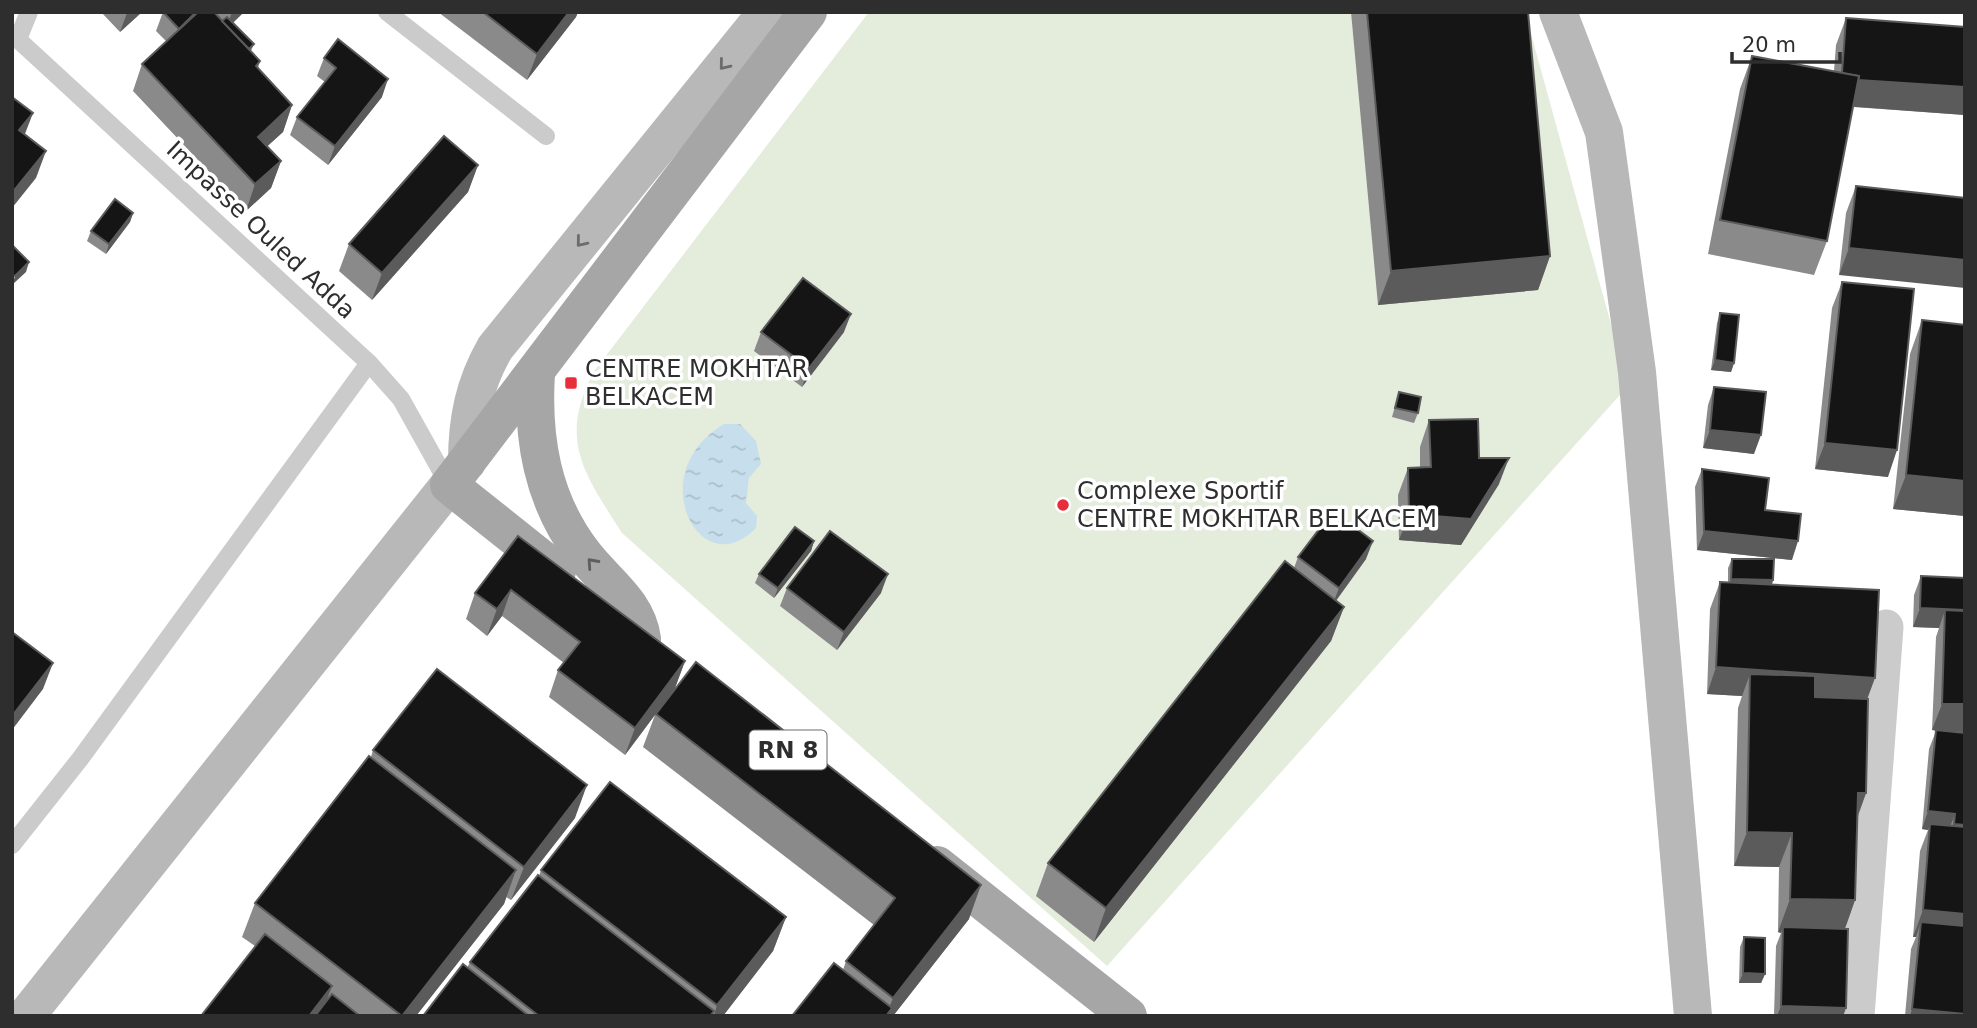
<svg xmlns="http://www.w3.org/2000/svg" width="1977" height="1028" viewBox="0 0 1977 1028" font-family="'DejaVu Sans',sans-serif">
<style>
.pitch{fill:#e4ecdc}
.water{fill:url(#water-ripples)}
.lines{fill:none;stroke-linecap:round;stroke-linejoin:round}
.service{stroke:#cbcbcb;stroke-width:18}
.minor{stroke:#cbcbcb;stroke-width:35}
.secondary{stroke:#b8b8b8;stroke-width:38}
.primary{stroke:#a6a6a6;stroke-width:38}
.wall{fill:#8a8a8a}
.shaded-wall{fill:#5b5b5b}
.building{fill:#151515;stroke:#5b5b5b;stroke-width:2}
.oneway{stroke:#6c6c6c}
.oneway2{stroke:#5e5e5e}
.poi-dot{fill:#e82e3b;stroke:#fff;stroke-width:2.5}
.labels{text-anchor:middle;stroke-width:7;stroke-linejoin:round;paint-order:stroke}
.shield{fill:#fff;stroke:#6d6d6d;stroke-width:2}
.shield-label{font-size:23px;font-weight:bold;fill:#2e2e2e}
.street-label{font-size:24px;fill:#2e2e2e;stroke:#fff}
.poi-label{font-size:24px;fill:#2e2e2e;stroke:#fff;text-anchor:start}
</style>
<defs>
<pattern id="water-ripples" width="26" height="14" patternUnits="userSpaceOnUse" patternTransform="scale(1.75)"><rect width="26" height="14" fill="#c7deec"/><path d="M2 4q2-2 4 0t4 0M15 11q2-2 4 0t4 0" fill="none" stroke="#abbfcb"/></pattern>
</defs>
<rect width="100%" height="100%" fill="#fff"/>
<path class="pitch" d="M869 12H1525L1628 386 1107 966 622 533C584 473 557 439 595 370Z"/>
<path class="water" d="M724 424H740L756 441 761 464 749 478 746 503 757 516 756 528C700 586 641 473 724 424Z"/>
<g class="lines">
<g class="service">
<polyline points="387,12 546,136"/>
<polyline points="12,34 369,363 401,399 449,485"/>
<polyline points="18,39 29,12"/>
<polyline points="12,845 80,759 369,363"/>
</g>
<polyline class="minor" points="1857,1016 1886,627"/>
<g class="secondary">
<polyline points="1558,12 1604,132 1637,372 1693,1016"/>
<path d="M467 462C467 419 474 385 495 348L767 12"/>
<polyline points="26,1016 449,485"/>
</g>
<g class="primary">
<path d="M536 373C532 438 542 499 582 552 603 581 637 601 642 639"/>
<polyline points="557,571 449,485 808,12"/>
<polyline points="937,865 1128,1016"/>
</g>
</g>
<g class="wall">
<polygon points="101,12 142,12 120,32"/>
<polygon points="163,12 244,12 233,23 254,44 251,51 260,61 258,68 292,105 283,132 267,146 281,161 271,188 246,211 133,91 142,64 166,41 156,31"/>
<polygon points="438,12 578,12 576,17 527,80"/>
<polygon points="1351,12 1528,12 1550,256 1538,290 1378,305"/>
<polygon points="1846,18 1965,27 1965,115 1853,107 1827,241 1814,275 1708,254 1740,89 1752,56 1834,71 1836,45"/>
<polygon points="324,58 382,97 328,165 290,135 297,117 325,82 317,76"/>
<polygon points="478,165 468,192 372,300 339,271 349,244"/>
<polygon points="1856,186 1965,198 1839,275 1846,213"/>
<polygon points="133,213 130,222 106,254 87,241 91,231"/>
<polygon points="1842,282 1888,477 1815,469 1832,308"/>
<polygon points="1720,313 1734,363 1731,372 1711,370 1717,323"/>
<polygon points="1922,320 1965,325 1965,516 1893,509 1910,354"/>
<polygon points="761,332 844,332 802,387 754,351"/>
<polygon points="1714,387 1754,454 1703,448 1708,405"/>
<polygon points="1399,392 1418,413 1414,423 1392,417"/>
<polygon points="1429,420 1479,458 1499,484 1461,545 1399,540 1398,495 1408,468 1420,468 1420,447"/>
<polygon points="1702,469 1765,510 1792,560 1697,550 1695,487"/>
<polygon points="518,536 685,661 675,688 969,919 893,1016 792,1016 843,970 846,961 874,925 643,747 655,715 625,755 549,697 558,670 564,663 502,616 487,636 466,619 475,593"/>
<polygon points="814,541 811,551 774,598 755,583 759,574"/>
<polygon points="1298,557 1366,559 1336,601 1344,607 1331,641 1094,942 1036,896 1048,863 1294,568"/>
<polygon points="1732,559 1773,580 1772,585 1868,698 1866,793 1857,817 1855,900 1845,929 1846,1008 1843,1016 1774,1016 1776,946 1781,933 1778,932 1779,867 1734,866 1738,708 1742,696 1707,694 1710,609 1720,582 1728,583 1728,568"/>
<polygon points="1921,576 1965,578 1965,732 1948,731 1965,733 1965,1016 1905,1016 1911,949 1916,937 1913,937 1920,851 1928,830 1922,829 1929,749 1936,731 1932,730 1936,637 1939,628 1913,627 1914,595"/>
<polygon points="787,588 881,593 837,650 780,606"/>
<polygon points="373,750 575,818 511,900 506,897 504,904 416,1016 201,1016 255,946 242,937 255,903 371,757"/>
<polygon points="541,870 786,917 773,951 723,1016 423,1016 467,968 470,962 539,876"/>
<polygon points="1744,937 1765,974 1761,983 1739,983 1740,947"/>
</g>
<g class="shaded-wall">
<polygon points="129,12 142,12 120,32 127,13"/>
<polygon points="232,12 244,12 226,29"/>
<polygon points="569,12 578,12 576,17 527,80 537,54"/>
<polygon points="1841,78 1965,87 1965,115 1831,105"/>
<polygon points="388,79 382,97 328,165 335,146"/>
<polygon points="292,105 283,132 248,164 258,137"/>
<polygon points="33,113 23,139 19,130"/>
<polygon points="46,151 36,178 12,208 12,193"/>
<polygon points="281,161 271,188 246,211 255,184"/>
<polygon points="478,165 468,192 372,300 382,273"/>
<polygon points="133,213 130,222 106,254 109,244"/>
<polygon points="1849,248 1965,260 1965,288 1839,275"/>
<polygon points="1550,256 1538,290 1378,305 1391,271"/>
<polygon points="29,262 26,272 12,285 15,276"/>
<polygon points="851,314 844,332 802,387 809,368"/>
<polygon points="1715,360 1734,363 1731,372 1711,370"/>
<polygon points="1710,430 1761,435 1754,454 1703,448"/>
<polygon points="1825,443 1897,450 1888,477 1815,469"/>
<polygon points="1509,458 1499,484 1461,545 1399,540 1409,514"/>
<polygon points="1906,475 1965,481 1965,516 1893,509"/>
<polygon points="1704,531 1798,541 1792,560 1697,550"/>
<polygon points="814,541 811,551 774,598 778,588"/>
<polygon points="1373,541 1366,559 1332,606 1339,588"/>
<polygon points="888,574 881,593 837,650 844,632"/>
<polygon points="1731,579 1773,580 1770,590 1728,589"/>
<polygon points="511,590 502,616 487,636 497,609"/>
<polygon points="1344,607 1331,641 1094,942 1106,908"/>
<polygon points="1920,608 1965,610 1945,610 1939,628 1913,627"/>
<polygon points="685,661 675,688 625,755 635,728"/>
<polygon points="53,663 43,689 12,730 12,716"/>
<polygon points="1716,667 1875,678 1865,705 1750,697 1750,674 1742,696 1707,694"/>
<polygon points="1942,704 1965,704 1965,732 1932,730"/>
<polygon points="587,785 575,818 511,900 524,867"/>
<polygon points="1858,793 1866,793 1854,827"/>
<polygon points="1928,811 1955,814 1948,832 1930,824 1928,830 1922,829"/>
<polygon points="1747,832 1792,833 1779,867 1734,866"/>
<polygon points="516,870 504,904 416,1016 402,1016"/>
<polygon points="981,885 969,919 893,1016 886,1016 893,998"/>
<polygon points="1790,899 1855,900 1843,934 1783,927 1781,933 1778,932"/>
<polygon points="1923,910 1965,914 1965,941 1921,922 1916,937 1913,937"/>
<polygon points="786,917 773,951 723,1016 714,1016 717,1005"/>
<polygon points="1743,973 1765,974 1761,983 1739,983"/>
<polygon points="332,986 322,1013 320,1016 309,1016"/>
<polygon points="1781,1006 1846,1008 1843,1016 1777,1016"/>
<polygon points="1912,1009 1965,1014 1965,1016 1910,1016"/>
</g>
<g class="building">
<polygon points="163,12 196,12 179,29"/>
<polygon points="198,12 214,12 260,61 256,66 292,105 258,137 281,161 255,184 142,64"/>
<polygon points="483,12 569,12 537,54"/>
<polygon points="1367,12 1528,12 1550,256 1391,271"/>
<polygon points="227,17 254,44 249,49 222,21"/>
<polygon points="1846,18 1965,27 1965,87 1858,80 1859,76 1842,73"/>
<polygon points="338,39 388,79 335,146 297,117 336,68 324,58"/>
<polygon points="1752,56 1859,76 1827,241 1720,220"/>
<polygon points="12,97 33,113 19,130 46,151 12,193"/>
<polygon points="444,136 478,165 382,273 349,244"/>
<polygon points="1856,186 1965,198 1965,260 1849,248"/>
<polygon points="115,199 133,213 109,244 91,231"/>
<polygon points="12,245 29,262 15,276 12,274"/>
<polygon points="803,278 851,314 809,368 761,332"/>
<polygon points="1842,282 1914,289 1897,450 1825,443"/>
<polygon points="1720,313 1739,315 1734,363 1715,360"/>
<polygon points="1922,320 1965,325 1965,481 1906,475"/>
<polygon points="1714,387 1766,392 1761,435 1710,430"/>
<polygon points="1399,392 1421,397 1418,413 1395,408"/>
<polygon points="1478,419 1479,458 1509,458 1471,519 1409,514 1408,468 1431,467 1429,420"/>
<polygon points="1702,469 1769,478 1765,510 1801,514 1798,541 1704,531"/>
<polygon points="1333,511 1373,541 1339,588 1298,557"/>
<polygon points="795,527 814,541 778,588 759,574"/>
<polygon points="830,531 888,574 844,632 787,588"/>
<polygon points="518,536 685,661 635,728 558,670 580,642 511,590 497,609 475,593"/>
<polygon points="1732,559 1774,559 1773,580 1731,579"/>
<polygon points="1285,561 1344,607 1106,908 1048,863"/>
<polygon points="1921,576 1965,578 1965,610 1920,608"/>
<polygon points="1720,582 1879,590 1875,678 1716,667"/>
<polygon points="1945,610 1965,611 1965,704 1942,704"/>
<polygon points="12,632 53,663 12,716"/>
<polygon points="696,662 981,885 893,998 846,961 895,898 656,714"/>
<polygon points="437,669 587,785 524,867 373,750"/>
<polygon points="1750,674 1815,676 1815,697 1868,699 1866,793 1858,793 1855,900 1790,899 1792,833 1747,832"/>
<polygon points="1936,730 1965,733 1965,825 1954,824 1955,814 1928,811"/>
<polygon points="369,756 516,870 402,1016 255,903"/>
<polygon points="610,782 786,917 717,1005 541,870"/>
<polygon points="1930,824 1965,827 1965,914 1923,910"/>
<polygon points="538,875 714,1011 710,1016 539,1016 470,962"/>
<polygon points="1921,922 1965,926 1965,1014 1912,1009"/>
<polygon points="1783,927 1848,929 1846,1008 1781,1006"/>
<polygon points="265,934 332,986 309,1016 201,1016"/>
<polygon points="1744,937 1765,938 1765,974 1743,973"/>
<polygon points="834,963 892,1008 886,1016 792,1016"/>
<polygon points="463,964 529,1016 423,1016"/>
<polygon points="332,994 360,1016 315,1016"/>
</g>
<defs><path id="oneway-chevron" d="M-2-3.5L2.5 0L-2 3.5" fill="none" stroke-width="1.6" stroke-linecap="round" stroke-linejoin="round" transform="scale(1.75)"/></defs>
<g class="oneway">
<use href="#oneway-chevron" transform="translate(724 65) rotate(129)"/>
<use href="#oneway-chevron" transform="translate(581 242) rotate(129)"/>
</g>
<use class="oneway2" href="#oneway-chevron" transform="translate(592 563) rotate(-132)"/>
<g class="poi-dot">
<rect x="564" y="376" width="14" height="14" rx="3.5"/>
<circle cx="1063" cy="505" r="7"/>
</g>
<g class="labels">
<rect class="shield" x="749.5" y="730.5" width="77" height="39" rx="5"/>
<g class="shield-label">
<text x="788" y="758">RN 8</text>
</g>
<g class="street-label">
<text transform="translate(261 230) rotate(43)" y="8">Impasse Ouled Adda</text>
</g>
<g class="poi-label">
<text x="585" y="377">CENTRE MOKHTAR<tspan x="585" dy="28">BELKACEM</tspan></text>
<text x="1077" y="499">Complexe Sportif<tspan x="1077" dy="28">CENTRE MOKHTAR BELKACEM</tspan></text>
</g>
</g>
<rect width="1977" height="1028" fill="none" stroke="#2e2e2e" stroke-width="28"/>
<path d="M1732 52v10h108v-10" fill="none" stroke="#2e2e2e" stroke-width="3.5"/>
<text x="1742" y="52" font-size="21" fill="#2e2e2e" stroke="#ffffff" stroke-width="5" paint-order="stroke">20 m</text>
</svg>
